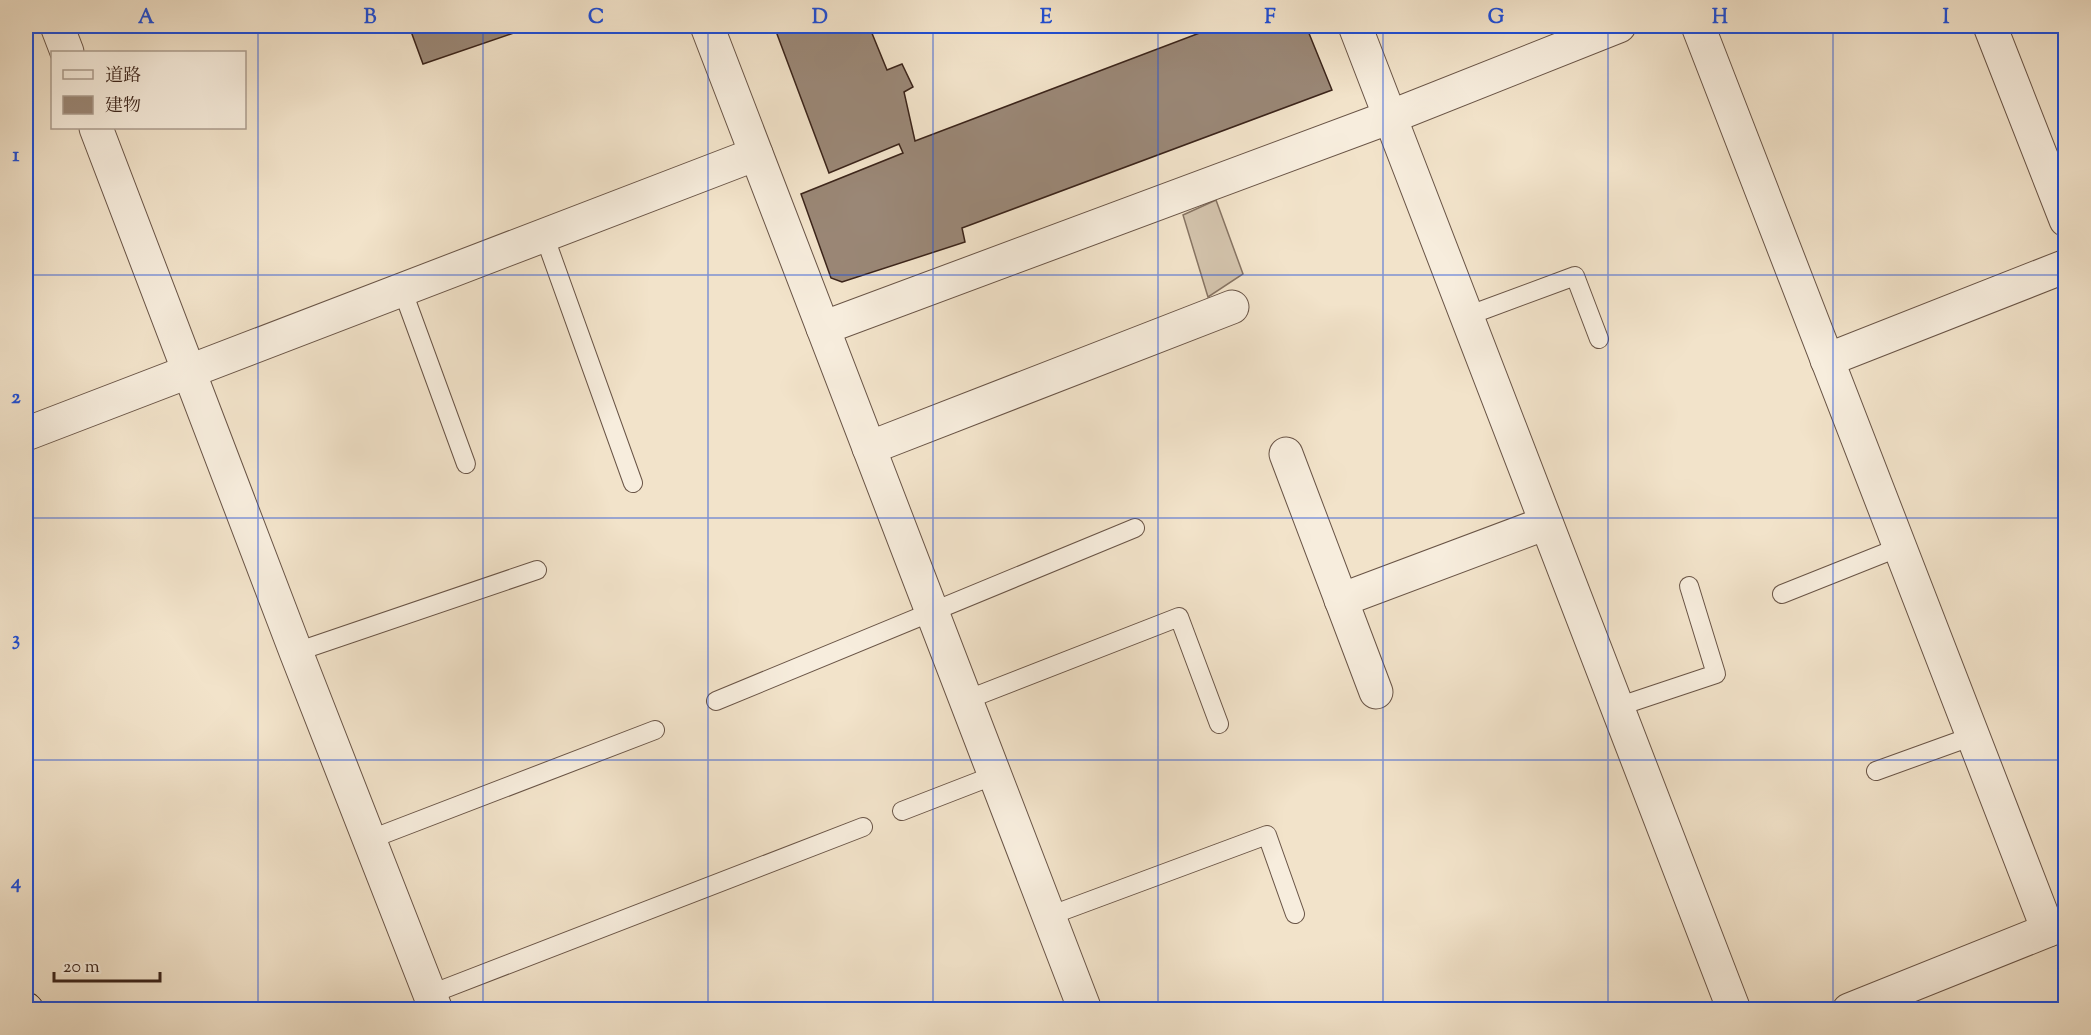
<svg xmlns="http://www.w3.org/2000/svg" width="2091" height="1035" viewBox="0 0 2091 1035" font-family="'Sorts Mill Goudy','Noto Serif JP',serif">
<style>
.green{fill:#d3c3ac;stroke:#877463;stroke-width:1.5}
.building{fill:#9a8776;stroke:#3b241a;stroke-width:1.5}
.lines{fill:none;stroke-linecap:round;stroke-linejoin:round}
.lane-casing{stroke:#695446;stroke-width:20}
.street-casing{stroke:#695446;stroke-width:35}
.secondary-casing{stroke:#3b241a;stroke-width:35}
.lane{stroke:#f7eddd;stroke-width:18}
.street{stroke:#f7eddd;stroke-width:33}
.secondary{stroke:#f7eddd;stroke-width:33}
.grid{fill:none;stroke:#1d4ed8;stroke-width:1.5;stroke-opacity:0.55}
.neatline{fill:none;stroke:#1d4ed8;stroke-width:2}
.grid-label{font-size:20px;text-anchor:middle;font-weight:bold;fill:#1d4ed8}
</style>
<rect width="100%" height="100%" fill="#f2e3ca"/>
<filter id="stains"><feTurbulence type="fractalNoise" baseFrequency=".00333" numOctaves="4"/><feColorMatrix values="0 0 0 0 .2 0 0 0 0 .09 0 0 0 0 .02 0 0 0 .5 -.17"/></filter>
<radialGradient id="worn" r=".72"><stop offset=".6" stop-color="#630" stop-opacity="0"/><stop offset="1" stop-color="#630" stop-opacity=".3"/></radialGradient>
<polygon class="green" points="1216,200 1243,274 1208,297 1183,215"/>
<g class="building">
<polygon points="409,26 534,26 423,64"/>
<polygon points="774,26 869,26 887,70 902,64 913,87 904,92 915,141 1218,26 1306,26 1332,90 962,228 965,242 842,282 831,278 801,194 903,153 899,144 829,173"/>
</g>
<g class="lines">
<g class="lane-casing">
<g id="lane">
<polyline points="544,235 633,483"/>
<polyline points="402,289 466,464"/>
<polyline points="1467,316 1575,276 1599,339"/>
<polyline points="1782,594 1900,547"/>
<polyline points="296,652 537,570"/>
<polyline points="966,700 1179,617 1219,724"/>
<polyline points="716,701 1135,528"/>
<polyline points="1617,707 1716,674 1689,586"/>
<polyline points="1876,771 1973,736"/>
<polyline points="902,811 995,775"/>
<polyline points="371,839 655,730"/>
<polyline points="1049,916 1267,835 1295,914"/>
<polyline points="431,994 863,827"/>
</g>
</g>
<g class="street-casing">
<g id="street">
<polyline points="57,26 67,52"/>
<polyline points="707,26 1085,1010"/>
<polyline points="1355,26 1734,1010"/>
<polyline points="1698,26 2048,930"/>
<polyline points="1990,26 2066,220"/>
<polyline points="96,128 296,652 436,1010"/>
<polyline points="823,328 1390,117 1619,26"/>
<polyline points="1827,360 2066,266"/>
<polyline points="26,434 756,154"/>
<polyline points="869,448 1232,307"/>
<polyline points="1286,454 1376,692"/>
<polyline points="1341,600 1546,523"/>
<polyline points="1849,1010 2066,923"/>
</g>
</g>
<g class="secondary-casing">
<polyline id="secondary" points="26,1009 27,1010"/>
</g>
<use href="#lane" class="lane"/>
<use href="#street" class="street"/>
<use href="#secondary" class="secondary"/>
</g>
<path class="grid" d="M258 26V1010M483 26V1010M708 26V1010M933 26V1010M1158 26V1010M1383 26V1010M1608 26V1010M1833 26V1010M26 275H2066M26 518H2066M26 760H2066"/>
<rect width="2091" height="1035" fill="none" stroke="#f2e3ca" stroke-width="66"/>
<rect x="51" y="51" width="195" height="78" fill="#f7eddd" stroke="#ac9d8f" stroke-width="1.5"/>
<rect x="63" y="70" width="30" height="9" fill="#f7eddd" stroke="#ac9d8f" stroke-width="1.5"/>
<text x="105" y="81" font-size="18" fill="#3b241a">道路</text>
<rect x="63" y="96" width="30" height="18" fill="#9a8776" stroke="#ac9d8f" stroke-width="1.5"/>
<text x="105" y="111" font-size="18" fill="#3b241a">建物</text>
<path d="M54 972v9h106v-9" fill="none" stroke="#3b241a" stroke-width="3"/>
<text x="63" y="972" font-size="18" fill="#3b241a" stroke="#f7eddd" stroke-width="4.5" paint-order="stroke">20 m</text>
<rect x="33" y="33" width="2025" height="969" class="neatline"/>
<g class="grid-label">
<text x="146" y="23">A</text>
<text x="370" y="23">B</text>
<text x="596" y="23">C</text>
<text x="820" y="23">D</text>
<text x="1046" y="23">E</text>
<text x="1270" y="23">F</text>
<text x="1496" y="23">G</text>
<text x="1720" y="23">H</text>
<text x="1946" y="23">I</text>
<text x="16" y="161">1</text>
<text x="16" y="403">2</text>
<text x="16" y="645">3</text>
<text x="16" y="888">4</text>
</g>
<rect width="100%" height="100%" filter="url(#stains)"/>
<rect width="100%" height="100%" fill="url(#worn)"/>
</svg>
